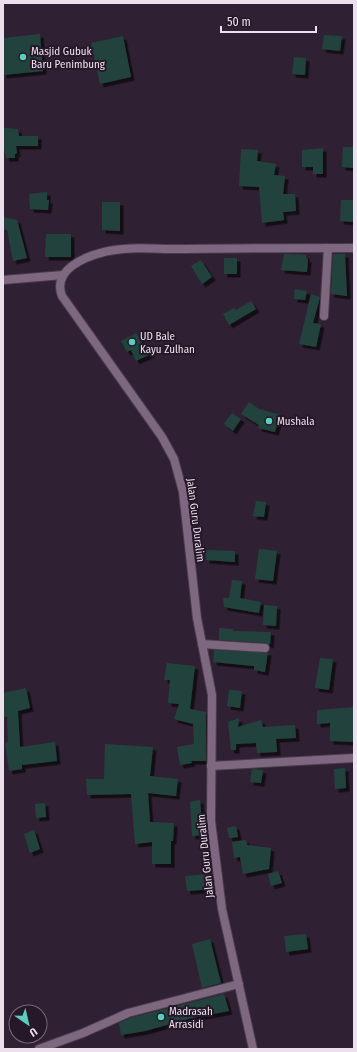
<svg xmlns="http://www.w3.org/2000/svg" width="357" height="1052" viewBox="0 0 357 1052" font-family="'Fira Sans Condensed',sans-serif">
<style>
.building{fill:#22433e;filter:url(#shadow)}
.lines{fill:none;stroke-linecap:round;stroke-linejoin:round}
.street-casing{stroke:#4a3b4d;stroke-width:10}
.street{stroke:#7d6880;stroke-width:8}
.poi-dot{fill:#5acebd;stroke:#261729;stroke-width:1.5}
.labels{text-anchor:middle;stroke-width:4;stroke-linejoin:round;paint-order:stroke}
.poi-label{font-size:11px;fill:#ebe0ec;stroke:#261729;text-anchor:start}
.street-label{font-size:11px;fill:#ebe0ec;stroke:#261729}
</style>
<defs>
<filter id="shadow"><feDropShadow dx="3.5" dy="3.5" stdDeviation="0" flood-color="#0009"/></filter>
</defs>
<rect width="100%" height="100%" fill="#302033"/>
<g class="building">
<polygon points="40,34 43,71 3,75 3,38"/>
<polygon points="324,35 342,36 340,51 322,49"/>
<polygon points="123,36 131,77 100,84 91,43"/>
<polygon points="294,57 306,58 305,75 292,74"/>
<polygon points="5,128 18,129 19,136 38,136 38,146 16,146 17,153 15,154 15,158 6,158 3,145 3,130"/>
<polygon points="343,147 354,147 354,168 342,167"/>
<polygon points="323,148 323,174 313,174 313,167 302,167 302,150"/>
<polygon points="241,149 258,150 257,161 276,164 274,175 285,176 283,194 295,194 296,211 283,212 284,220 262,223 259,187 239,186"/>
<polygon points="47,192 47,200 49,200 48,210 30,209 29,194"/>
<polygon points="341,200 354,200 354,222 340,221"/>
<polygon points="102,202 120,202 120,231 102,230"/>
<polygon points="3,217 17,220 27,258 13,261 7,230 3,229"/>
<polygon points="46,234 71,234 71,257 45,257"/>
<polygon points="284,254 306,255 306,258 308,259 307,272 281,270"/>
<polygon points="333,254 345,254 347,296 331,294"/>
<rect x="224" y="258" width="13" height="16"/>
<polygon points="201,260 212,277 202,284 191,266"/>
<polygon points="295,289 307,291 305,300 294,299"/>
<polygon points="311,294 320,297 313,323 321,324 316,347 299,344"/>
<polygon points="251,301 256,309 229,325 223,314 234,308 236,310"/>
<polygon points="136,333 144,346 147,345 151,354 136,361 131,350 127,352 121,341"/>
<polygon points="249,402 259,409 280,415 275,432 258,428 259,425 241,414"/>
<polygon points="232,413 241,419 233,431 224,424"/>
<polygon points="256,501 266,502 264,517 253,516"/>
<polygon points="259,549 277,551 273,581 255,579"/>
<polygon points="206,550 235,551 235,562 206,560"/>
<polygon points="232,580 242,581 240,598 261,602 259,613 224,607 223,598 229,598"/>
<polygon points="264,605 277,606 276,626 263,625"/>
<polygon points="219,628 233,629 233,631 271,632 270,645 265,643 219,640"/>
<polygon points="214,650 268,652 265,672 254,670 254,666 213,662"/>
<polygon points="320,658 333,659 329,690 315,688"/>
<polygon points="167,663 195,666 190,709 206,712 206,761 191,761 192,763 180,765 177,747 194,744 193,724 174,719 179,704 168,703 170,680 164,680"/>
<polygon points="26,688 30,708 18,711 20,747 55,742 57,761 22,765 22,769 9,771 5,743 8,742 7,717 3,717 3,693"/>
<polygon points="229,690 242,691 240,708 227,706"/>
<polygon points="354,707 354,742 330,741 330,723 317,724 317,710"/>
<polygon points="239,718 238,727 261,720 263,727 295,725 296,738 276,739 277,752 257,753 256,743 236,744 236,750 231,750 228,722"/>
<polygon points="105,744 153,747 150,776 178,779 176,796 148,793 150,822 174,823 173,841 171,841 171,864 152,864 152,842 135,844 131,794 87,795 86,779 104,779"/>
<polygon points="345,768 346,788 335,789 334,769"/>
<polygon points="252,769 263,770 261,783 250,782"/>
<polygon points="200,800 203,835 192,836 190,802"/>
<polygon points="45,803 46,817 36,818 35,804"/>
<polygon points="236,826 238,837 229,838 227,828"/>
<polygon points="34,830 40,849 30,853 24,834"/>
<polygon points="246,840 247,845 271,848 269,869 243,874 240,857 234,858 232,842"/>
<polygon points="278,871 282,883 271,886 268,874"/>
<polygon points="212,874 214,889 187,891 185,876"/>
<polygon points="306,934 308,949 286,952 284,936"/>
<polygon points="210,939 221,983 202,988 192,944"/>
<polygon points="224,994 229,1011 192,1018 145,1031 121,1035 119,1023 130,1018"/>
</g>
<g class="lines">
<g class="street-casing">
<g id="street">
<polyline points="3,280 63,275"/>
<polyline points="324,316 328,248"/>
<polyline points="202,644 265,648"/>
<polyline points="211,766 354,758"/>
<polyline points="39,1049 83,1033 128,1013 239,984"/>
<path d="M253 1049 222 909 211 821 212 695 197 618 183 492 174 459 162 437 62 296C52 270 84 257 104 252 127 246 154 249 177 249 236 248 295 248 354 248"/>
</g>
</g>
<use href="#street" class="street"/>
</g>
<g class="poi-dot">
<circle cx="23" cy="57" r="4"/>
<circle cx="132" cy="342" r="4"/>
<circle cx="269" cy="421" r="4"/>
<circle cx="161" cy="1017" r="4"/>
</g>
<g class="labels">
<g class="poi-label">
<text x="31" y="55">Masjid Gubuk<tspan x="31" dy="13">Baru Penimbung</tspan></text>
<text x="140" y="340">UD Bale<tspan x="140" dy="13">Kayu Zulhan</tspan></text>
<text x="277" y="425">Mushala</text>
<text x="169" y="1015">Madrasah<tspan x="169" dy="13">Arrasidi</tspan></text>
</g>
<g class="street-label">
<text transform="translate(196 520) rotate(83)" y="4">Jalan Guru Duralim</text>
<text transform="translate(205 856) rotate(-96)" y="4">Jalan Guru Duralim</text>
</g>
</g>
<rect width="357" height="1052" fill="none" stroke="#ebe0ec" stroke-width="8"/>
<g transform="translate(28 1024) rotate(146)"><circle r="19" fill="#261729" stroke="#756777"/>
<path d="M0-3L7 15L0 10L-7 15Z" fill="#5acebd"/>
<text y="-6" font-size="11" font-weight="bold" text-anchor="middle" fill="#ebe0ec">U</text>
</g>
<path d="M221 26v6h95v-6" fill="none" stroke="#ebe0ec" stroke-width="2"/>
<text x="227" y="26" font-size="12" fill="#ebe0ec" stroke="#261729" stroke-width="3" paint-order="stroke">50 m</text>
</svg>
